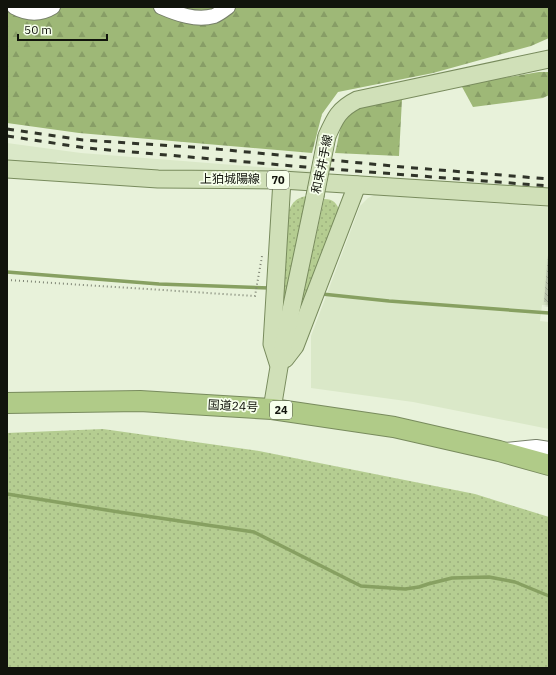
<svg xmlns="http://www.w3.org/2000/svg" width="556" height="675" viewBox="0 0 556 675" font-family="'IBM Plex Sans','Noto Sans JP',sans-serif">
<style>
.built{fill:#dae8c8}
.grass{fill:url(#grass-dots)}
.forest{fill:url(#forest-firs)}
.lines{fill:none;stroke-linecap:round;stroke-linejoin:round}
.stream{stroke:#87a061;stroke-width:3.5}
.building{fill:url(#building-back-hatch);filter:url(#shadow)}
.minor-casing{stroke:#77806a;stroke-width:16}
.major-casing{stroke:#788b5d;stroke-width:19}
.highway-casing{stroke:#788b5d;stroke-width:22}
.path{stroke:#7e8474;stroke-width:2;stroke-dasharray:1 3;stroke-linecap:butt}
.minor{stroke:#fff;stroke-width:14}
.major{stroke:#d0e0b8;stroke-width:17}
.highway{stroke:#b0cb88;stroke-width:20}
.rail{stroke:#303429;stroke-width:3;stroke-dasharray:7 7;stroke-linecap:butt}
.major-bridge-casing{stroke:#788b5d;stroke-width:19;stroke-linecap:butt}
.major-bridge{stroke:#d0e0b8;stroke-width:17}
.labels{text-anchor:middle;stroke-width:3.5;stroke-linejoin:round;paint-order:stroke}
.shield{fill:#f6ffeb;stroke:#565a4f;stroke-width:1}
.shield-label{font-size:11px;font-weight:bold;fill:#11140c}
.street-label{font-size:12px;fill:#11140c;stroke:#f6ffeb}
</style>
<defs>
<pattern id="grass-dots" width="8" height="8" patternUnits="userSpaceOnUse"><rect width="8" height="8" fill="#b5cd91"/><path d="M2 2h.1M6 6h.1" fill="none" stroke="#9baf7c" stroke-width="1.8" stroke-linecap="round"/></pattern>
<pattern id="forest-firs" width="22" height="20" patternUnits="userSpaceOnUse"><rect width="22" height="20" fill="#9eb877"/><path d="M5 1l3.5 6h-7zM16 11l3.5 6h-7z" fill="#879d66"/></pattern>
<pattern id="building-back-hatch" width="6" height="6" patternUnits="userSpaceOnUse"><rect width="6" height="6" fill="#bbc5ae"/><path d="M-1 5l2 2M0 0l6 6M5-1l2 2" fill="none" stroke="#a0a894"/></pattern>
<filter id="shadow"><feDropShadow dx="2.5" dy="4.5" stdDeviation="2" flood-color="#0004"/></filter>
</defs>
<rect width="100%" height="100%" fill="#e8f2da"/>
<g class="built">
<polygon points="7,143 81,153 312,171 312,175 174,172 57,161 56,165 7,160"/>
<polygon points="374,195 549,207 549,305 542,305 540,321 549,322 549,429 413,402 311,388 311,336 360,206 368,198"/>
</g>
<g class="grass">
<path d="M309 196 280 335 287 215C292 203 295 197 309 196Z"/>
<path d="M324 199C334 199 336 203 340 211L308 300H302Z"/>
<polygon points="103,429 259,451 475,494 549,517 549,668 7,668 7,433"/>
</g>
<g class="forest">
<polygon points="7,7 549,7 549,38 531,46 433,73 338,92 322,114 312,153 79,133 7,123"/>
<polygon points="539,72 549,72 549,95 543,98 473,107 461,85"/>
<path d="M402 99 399 156 335 153C338 143 339 129 344 119 351 105 388 101 402 99Z"/>
</g>
<g class="lines">
<g class="stream">
<polyline points="7,272 159,284 270,288"/>
<polyline points="322,294 389,301 549,313"/>
<polyline points="7,494 119,512 254,532 361,586 405,589 419,587 428,584 452,578 489,577 515,582 549,596"/>
</g>
</g>
<polygon class="building" points="548,255 549,255 549,302 544,302"/>
<g class="lines">
<g class="minor-casing">
<g id="minor">
<path d="M14 7C27 14 40 15 53 7"/>
<path d="M161 7C177 14 196 21 214 16 219 14 224 10 228 7"/>
<polyline points="506,450 536,447 549,449"/>
</g>
</g>
<g class="major-casing">
<g id="major">
<path d="M327 136C335 118 339 109 357 100L549 59"/>
<polyline points="7,169 158,179 282,180 549,197"/>
<polyline points="285,359 295,346 357,185"/>
<polyline points="278,363 272,344 282,180"/>
<polyline points="272,409 279,367 315,196"/>
</g>
</g>
<g class="highway-casing">
<polyline id="highway" points="7,403 140,401 272,409 394,427 499,451 549,465"/>
</g>
<polyline class="path" points="7,280 255,296 262,256"/>
<use href="#minor" class="minor"/>
<use href="#major" class="major"/>
<use href="#highway" class="highway"/>
<g class="rail">
<polyline points="7,129 83,140 206,148 403,167 549,179"/>
<polyline points="7,136 86,148 305,167 549,186"/>
</g>
<g class="major-bridge-casing">
<polyline id="major-bridge" points="315,196 327,136"/>
</g>
<use href="#major-bridge" class="major-bridge"/>
</g>
<g class="labels">
<g class="shield">
<rect x="267" y="171" width="22" height="18" rx="3"/>
<rect x="270" y="401" width="22" height="18" rx="3"/>
</g>
<g class="shield-label">
<text x="278" y="184">70</text>
<text x="281" y="414">24</text>
</g>
<g class="street-label">
<text transform="translate(322 164) rotate(-78)" y="4">和束井手線</text>
<text x="230" y="183">上狛城陽線</text>
<text transform="translate(233 406) rotate(3)" y="4">国道24号</text>
</g>
</g>
<rect width="556" height="675" fill="none" stroke="#11140c" stroke-width="16"/>
<path d="M18 34v6h89v-6" fill="none" stroke="#11140c" stroke-width="2"/>
<text x="24" y="34" font-size="12" fill="#11140c" stroke="#f6ffeb" stroke-width="3" paint-order="stroke">50 m</text>
</svg>
